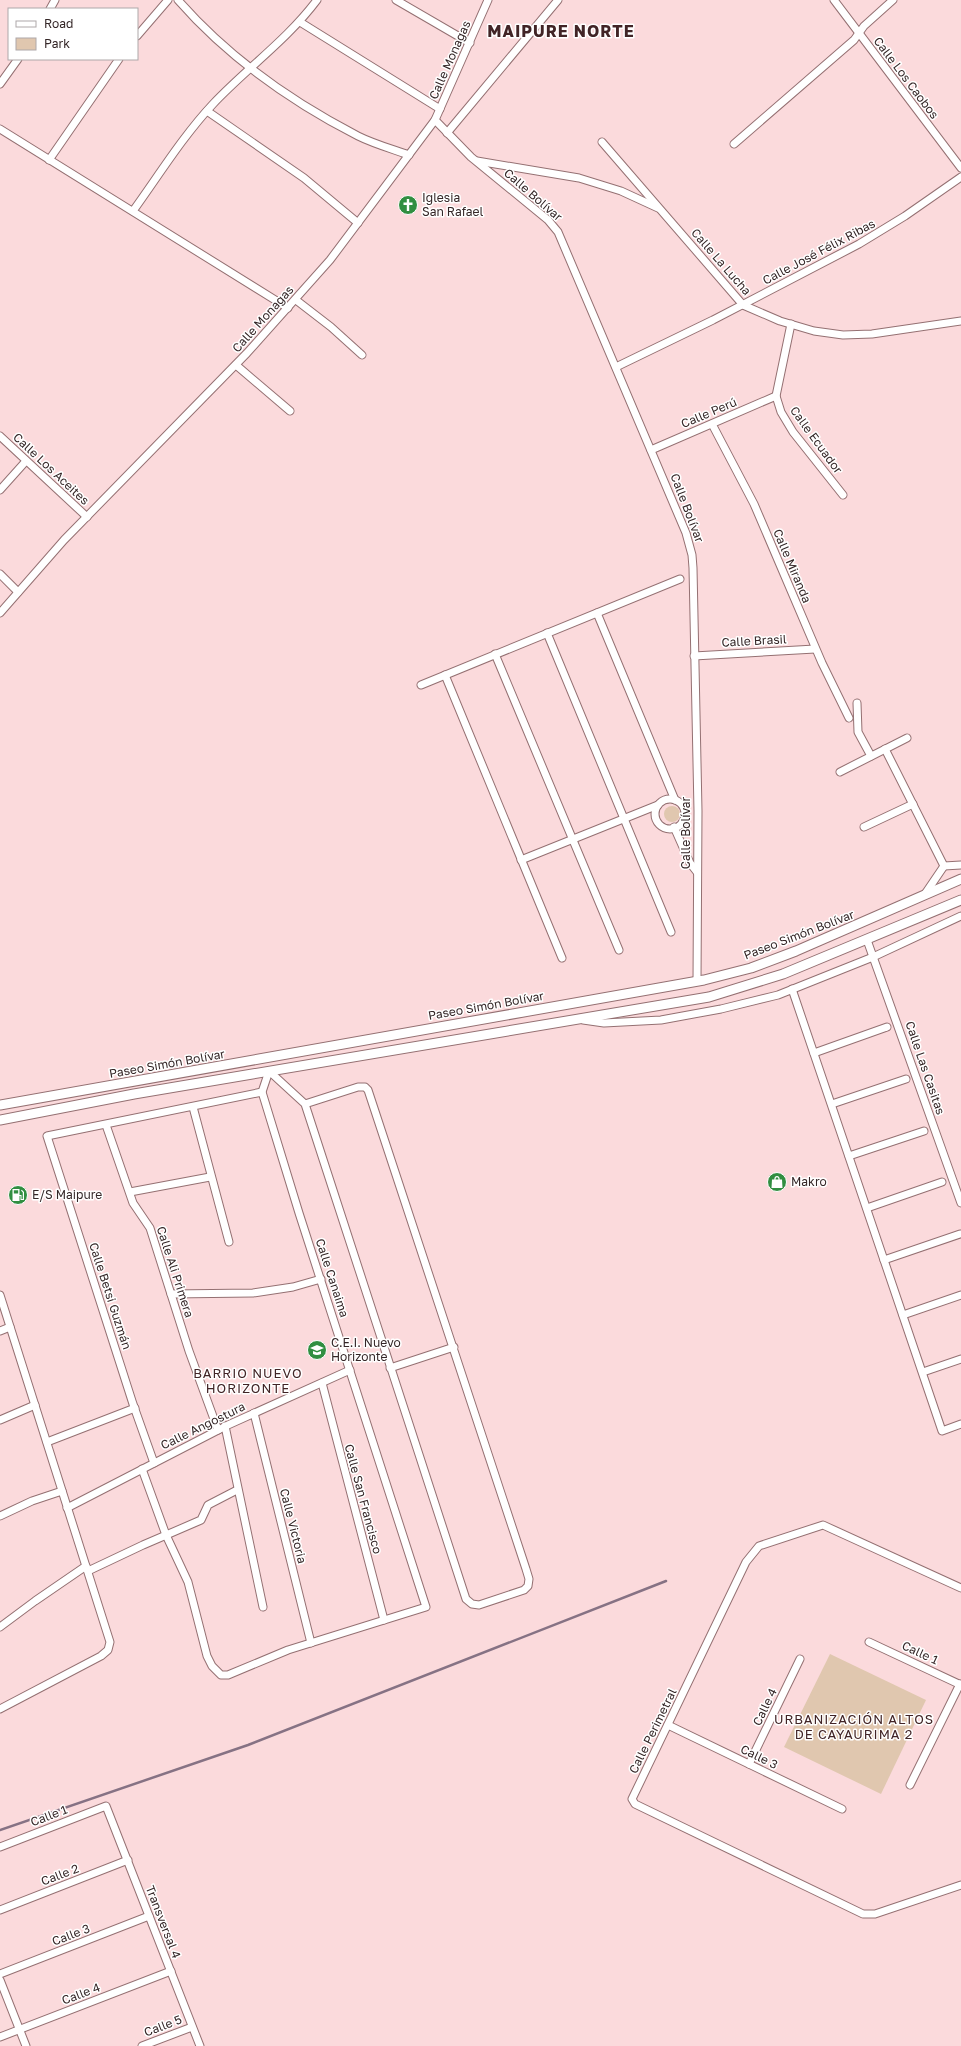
<svg xmlns="http://www.w3.org/2000/svg" width="961" height="2046" viewBox="0 0 961 2046" font-family="'Golos Text',sans-serif">
<style>
.green{fill:#e0c7af}
.lines{fill:none;stroke-linecap:round;stroke-linejoin:round}
.stream{stroke:#867284;stroke-width:2.5}
.minor-casing{stroke:#947072;stroke-width:9}
.major-casing{stroke:#947072;stroke-width:11}
.minor{stroke:#fff;stroke-width:7}
.major{stroke:#fff;stroke-width:9}
.labels{text-anchor:middle;stroke-width:3;stroke-linejoin:round;paint-order:stroke}
.street-label{font-size:12px;fill:#342627;stroke:#fff}
.poi-label{font-size:12px;fill:#342627;stroke:#fff;text-anchor:start}
.neighbourhood-label{font-size:13px;letter-spacing:1px;fill:#412426;stroke:#fff}
.district-label{font-size:16px;font-weight:bold;letter-spacing:1px;fill:#412426;stroke:#fff}
</style>
<rect width="100%" height="100%" fill="#fbdadc"/>
<g class="green">
<circle cx="672" cy="814" r="8"/>
<polygon points="830,1654 926,1700 881,1794 784,1747"/>
</g>
<g class="lines">
<polyline class="stream" points="0,1830 248,1745 666,1581"/>
<g class="minor-casing">
<g id="minor">
<path d="M178 0C227 56 292 102 358 136 374 144 392 149 409 155"/>
<polyline points="396,0 470,43"/>
<polyline points="834,0 961,168"/>
<polyline points="50,9 55,0"/>
<polyline points="300,22 440,109"/>
<polyline points="137,36 168,0"/>
<polyline points="0,84 18,59"/>
<polyline points="207,111 304,178 358,223"/>
<polyline points="435,120 471,157 548,220 558,232 686,533 692,555 693,568 698,811 697,981"/>
<polyline points="0,129 288,308"/>
<polyline points="447,133 558,0"/>
<polyline points="602,142 743,305 780,321 814,331 843,335 872,334 961,321"/>
<polyline points="734,144 854,40 864,26 893,0"/>
<polyline points="49,160 119,59"/>
<polyline points="477,161 579,178 621,191 658,208"/>
<path d="M133 211C159 175 183 136 213 104 247 68 287 40 317 0"/>
<polyline points="296,300 331,327 362,355"/>
<polyline points="791,324 776,396 781,412 793,432 843,495"/>
<polyline points="236,365 290,411"/>
<polyline points="616,367 713,320 859,244 905,216 961,177"/>
<polyline points="712,424 754,504 822,663 849,718"/>
<polyline points="0,436 87,517"/>
<polyline points="651,450 776,396"/>
<polyline points="0,490 26,461"/>
<polyline points="0,574 18,592"/>
<polyline points="0,613 64,540 247,353 330,260 435,120 488,0"/>
<polyline points="597,613 675,800"/>
<polyline points="547,633 671,932"/>
<polyline points="495,654 619,950"/>
<polyline points="694,656 815,649"/>
<polyline points="445,675 562,958"/>
<polyline points="421,685 680,579"/>
<polyline points="857,703 858,732 871,756"/>
<polyline points="885,749 944,866"/>
<polyline points="840,772 907,738"/>
<circle cx="670" cy="814" r="15"/>
<polyline points="674,827 690,863 697,872"/>
<polyline points="864,827 913,804"/>
<polyline points="521,860 658,805"/>
<polyline points="944,866 961,865"/>
<polyline points="925,894 944,866"/>
<polyline points="867,940 961,1203"/>
<polyline points="792,989 942,1431 961,1424"/>
<polyline points="583,1020 604,1023 661,1020 721,1009 778,995 873,957 961,916"/>
<polyline points="814,1053 887,1027"/>
<polyline points="832,1104 906,1079"/>
<polyline points="193,1107 229,1242"/>
<polyline points="106,1125 133,1203 150,1228 189,1351 218,1430"/>
<polyline points="849,1156 924,1131"/>
<polyline points="130,1192 210,1177"/>
<polyline points="867,1208 942,1182"/>
<polyline points="884,1260 960,1234"/>
<polyline points="171,1294 253,1293 293,1287 321,1279"/>
<polyline points="0,1295 110,1642 108,1650 101,1656 0,1709"/>
<polyline points="903,1315 961,1295"/>
<polyline points="0,1331 10,1327"/>
<polyline points="390,1368 454,1347"/>
<polyline points="923,1372 961,1359"/>
<polyline points="322,1383 384,1620"/>
<polyline points="254,1413 311,1643"/>
<polyline points="0,1420 35,1405"/>
<polyline points="225,1426 263,1607"/>
<polyline points="47,1442 135,1408"/>
<polyline points="154,1463 133,1404 47,1136 262,1092"/>
<polyline points="142,1469 166,1535 188,1582 207,1656 212,1666 221,1675 228,1675 288,1650 426,1607 299,1213 262,1092 269,1071 305,1104 466,1599 472,1604 479,1605 524,1590 528,1586 529,1579 526,1569 368,1090 365,1087 358,1087 305,1104"/>
<polyline points="67,1508 228,1425 350,1370"/>
<polyline points="0,1516 32,1501 62,1491"/>
<polyline points="88,1571 143,1545 201,1520 208,1505 237,1490"/>
<polyline points="961,1588 823,1525 759,1546 746,1562 632,1799 635,1804 863,1914 875,1914 961,1885"/>
<polyline points="0,1627 35,1601 86,1566"/>
<polyline points="869,1642 961,1685"/>
<polyline points="668,1725 842,1809"/>
<polyline points="749,1764 800,1659"/>
<polyline points="910,1785 960,1684"/>
<polyline points="0,1847 106,1806 200,2046"/>
<polyline points="0,1910 128,1860"/>
<polyline points="0,1974 149,1916"/>
<polyline points="0,1980 26,2046"/>
<polyline points="0,2037 171,1971"/>
<polyline points="142,2046 192,2027"/>
</g>
</g>
<g class="major-casing">
<g id="major">
<polyline points="0,1105 704,980 751,968 796,951 961,879"/>
<polyline points="0,1120 134,1094 709,997 783,974 961,900"/>
</g>
</g>
<use href="#minor" class="minor"/>
<use href="#major" class="major"/>
</g>
<defs>
<g id="church-disc" transform="scale(1)"><circle r="9.5" fill="#318e41" stroke="#fff"/><path d="M-1.2-6h2.4v3.5h3.3v2.4h-3.3V6h-2.4V-.1h-3.3v-2.4h3.3Z" fill="#fff"/></g>
<g id="shop-disc" transform="scale(1)"><circle r="9.5" fill="#318e41" stroke="#fff"/><path d="M-5-2.5h2.3a2.7 3.5 0 0 1 5.4 0H5L5.5 6h-11ZM-1.5-2.5h3a1.5 2.3 0 0 0-3 0Z" fill="#fff"/></g>
<g id="fuel-disc" transform="scale(1)"><circle r="9.5" fill="#318e41" stroke="#fff"/><path d="M-5.5-6h7V0h2V4h1.3V-2.5L3-4.5l.8-.8L6-3V5H2.5V1h-1V6h-7ZM-4.2-4.7v3.2H.2V-4.7Z" fill="#fff"/></g>
<g id="school-disc" transform="scale(1)"><circle r="9.5" fill="#318e41" stroke="#fff"/><path d="M0-5L7-2L0 1L-7-2ZM-4 1L0 2.5L4 1V4Q0 6-4 4Z" fill="#fff"/></g>
</defs>
<g fill-rule="evenodd">
<use href="#church-disc" x="408" y="205"/>
<use href="#shop-disc" x="777" y="1182"/>
<use href="#fuel-disc" x="18" y="1195"/>
<use href="#school-disc" x="317" y="1350"/>
</g>
<g class="labels">
<g class="street-label">
<text transform="translate(450 60) rotate(-66)" y="4">Calle Monagas</text>
<text transform="translate(906 78) rotate(53)" y="4">Calle Los Caobos</text>
<text transform="translate(533 195) rotate(41)" y="4">Calle Bolívar</text>
<text transform="translate(819 252) rotate(-28)" y="4">Calle José Félix Ribas</text>
<text transform="translate(721 262) rotate(49)" y="4">Calle La Lucha</text>
<text transform="translate(263 319) rotate(-48)" y="4">Calle Monagas</text>
<text transform="translate(709 413) rotate(-23)" y="4">Calle Perú</text>
<text transform="translate(816 440) rotate(54)" y="4">Calle Ecuador</text>
<text transform="translate(51 469) rotate(43)" y="4">Calle Los Aceites</text>
<text transform="translate(687 508) rotate(69)" y="4">Calle Bolívar</text>
<text transform="translate(792 566) rotate(67)" y="4">Calle Miranda</text>
<text transform="translate(754 641) rotate(-3)" y="4">Calle Brasil</text>
<text transform="translate(686 833) rotate(-90)" y="4">Calle Bolívar</text>
<text transform="translate(799 935) rotate(-21)" y="4">Paseo Simón Bolívar</text>
<text transform="translate(486 1006) rotate(-10)" y="4">Paseo Simón Bolívar</text>
<text transform="translate(167 1064) rotate(-10)" y="4">Paseo Simón Bolívar</text>
<text transform="translate(925 1068) rotate(71)" y="4">Calle Las Casitas</text>
<text transform="translate(175 1272) rotate(72)" y="4">Calle Ali Primera</text>
<text transform="translate(332 1278) rotate(72)" y="4">Calle Canaima</text>
<text transform="translate(110 1296) rotate(72)" y="4">Calle Betsi Guzmán</text>
<text transform="translate(203 1426) rotate(-26)" y="4">Calle Angostura</text>
<text transform="translate(363 1499) rotate(75)" y="4">Calle San Francisco</text>
<text transform="translate(293 1526) rotate(76)" y="4">Calle Victoria</text>
<text transform="translate(920 1653) rotate(25)" y="4">Calle 1</text>
<text transform="translate(765 1707) rotate(-64)" y="4">Calle 4</text>
<text transform="translate(653 1731) rotate(-64)" y="4">Calle Perimetral</text>
<text transform="translate(759 1757) rotate(26)" y="4">Calle 3</text>
<text transform="translate(49 1816) rotate(-21)" y="4">Calle 1</text>
<text transform="translate(60 1875) rotate(-21)" y="4">Calle 2</text>
<text transform="translate(163 1922) rotate(69)" y="4">Transversal 4</text>
<text transform="translate(71 1935) rotate(-21)" y="4">Calle 3</text>
<text transform="translate(81 1994) rotate(-21)" y="4">Calle 4</text>
<text transform="translate(163 2026) rotate(-21)" y="4">Calle 5</text>
</g>
<g class="poi-label">
<text x="422" y="202">Iglesia<tspan x="422" dy="14">San Rafael</tspan></text>
<text x="791" y="1186">Makro</text>
<text x="32" y="1199">E/S Maipure</text>
<text x="331" y="1347">C.E.I. Nuevo<tspan x="331" dy="14">Horizonte</tspan></text>
</g>
<g class="neighbourhood-label">
<text x="248" y="1378">BARRIO NUEVO<tspan x="248" dy="15">HORIZONTE</tspan></text>
<text x="854" y="1724">URBANIZACIÓN ALTOS<tspan x="854" dy="15">DE CAYAURIMA 2</tspan></text>
</g>
<g class="district-label">
<text x="561" y="37">MAIPURE NORTE</text>
</g>
</g>
<rect x="8" y="8" width="130" height="52" fill="#ffffff" stroke="#aea8a9"/>
<rect x="16" y="21" width="20" height="6" fill="#ffffff" stroke="#aea8a9"/>
<text x="44" y="28" font-size="12" fill="#342627">Road</text>
<rect x="16" y="38" width="20" height="12" fill="#e0c7af" stroke="#aea8a9"/>
<text x="44" y="48" font-size="12" fill="#342627">Park</text>
</svg>
